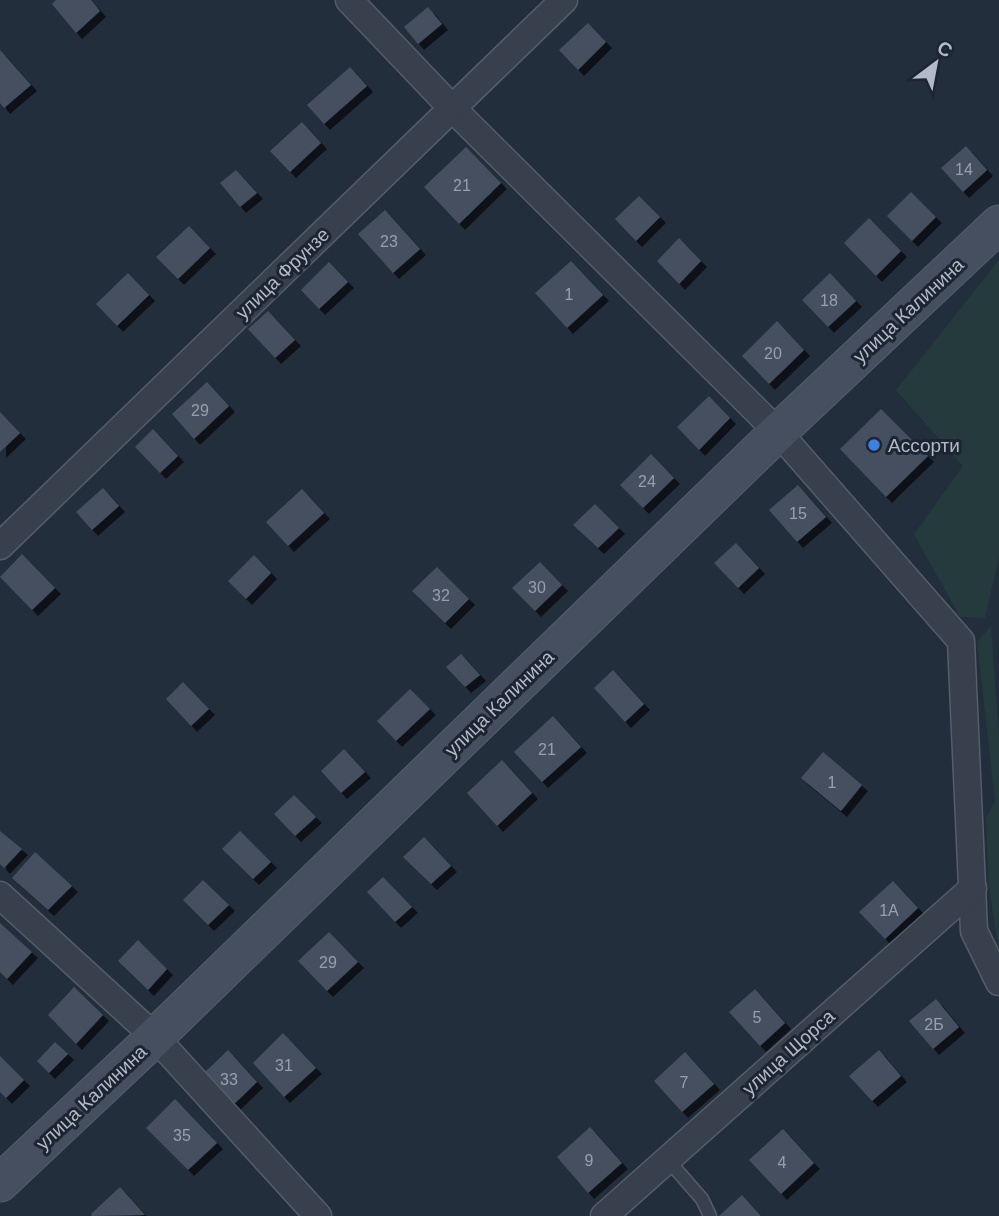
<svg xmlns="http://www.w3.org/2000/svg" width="999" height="1216" viewBox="0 0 999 1216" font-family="Helvetica,sans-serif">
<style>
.green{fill:#253a3d}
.building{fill:#445060;filter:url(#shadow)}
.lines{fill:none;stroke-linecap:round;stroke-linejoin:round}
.lane-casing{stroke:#555d6a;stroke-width:15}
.street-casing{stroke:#555d6a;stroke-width:29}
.secondary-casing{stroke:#555d6a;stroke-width:39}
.lane{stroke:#37404c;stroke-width:12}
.street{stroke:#37404c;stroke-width:26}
.secondary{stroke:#454f5f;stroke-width:37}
.shop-dot{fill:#3f7fe0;stroke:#1c2531;stroke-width:2.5}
.labels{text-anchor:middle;stroke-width:6;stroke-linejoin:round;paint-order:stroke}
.number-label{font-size:16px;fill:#96a0ad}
.street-label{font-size:19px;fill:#b2bac7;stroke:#1c2531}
.poi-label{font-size:19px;fill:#b2bac7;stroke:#1c2531;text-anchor:start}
</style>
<defs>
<filter id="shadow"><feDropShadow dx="6" dy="6" stdDeviation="0" flood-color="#0009"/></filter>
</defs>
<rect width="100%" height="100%" fill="#232e3c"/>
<g class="green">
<polygon points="999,260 999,557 985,618 960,617 914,534 963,466 896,390"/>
<polygon points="991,626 999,738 999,952 989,887 986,818 995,801 977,642"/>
</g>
<g class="building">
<polygon points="56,0 91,0 100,11 76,33 52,4"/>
<polygon points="428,7 442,24 418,44 404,27"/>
<polygon points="588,23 606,42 578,70 559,50"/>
<polygon points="0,50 31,85 4,108 0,103"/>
<polygon points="350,67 367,86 324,124 307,105"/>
<polygon points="302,122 321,143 290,172 270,151"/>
<polygon points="966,146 987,170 963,192 941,168"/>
<polygon points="466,147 501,183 459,224 424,187"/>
<polygon points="236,170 257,193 240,207 220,183"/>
<polygon points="911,192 936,217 912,241 887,216"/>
<polygon points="639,196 660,217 636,241 615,219"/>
<polygon points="385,210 420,249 393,273 358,234"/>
<polygon points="869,218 901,251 876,276 844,243"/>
<polygon points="189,226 210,248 178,279 156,257"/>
<polygon points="679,238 701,261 679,284 657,261"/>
<polygon points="571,261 603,295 567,328 535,293"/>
<polygon points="329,262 348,282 319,309 301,290"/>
<polygon points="128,273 149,295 117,326 96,304"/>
<polygon points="830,273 856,301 828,327 802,300"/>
<polygon points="268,311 295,340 275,358 248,329"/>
<polygon points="777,321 804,350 769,384 742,356"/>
<polygon points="207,382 229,406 194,439 172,414"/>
<polygon points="709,396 730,418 699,450 677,427"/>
<polygon points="881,409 928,456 886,497 840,449"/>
<polygon points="0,412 20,433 0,452"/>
<polygon points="153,429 178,456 160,473 135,447"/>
<polygon points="651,454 674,478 643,508 620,485"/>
<polygon points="798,485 826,517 797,542 769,510"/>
<polygon points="103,488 119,506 92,530 76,512"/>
<polygon points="302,489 324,513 288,546 266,522"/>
<polygon points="595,504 619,528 598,548 573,525"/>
<polygon points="736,543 759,568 738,588 714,563"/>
<polygon points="22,554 55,588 32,610 0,577"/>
<polygon points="254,555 271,573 246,599 228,581"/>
<polygon points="540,562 562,585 535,611 512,588"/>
<polygon points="437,567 469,599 445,623 412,591"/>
<polygon points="461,654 480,675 465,687 446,667"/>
<polygon points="613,670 644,704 625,722 594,688"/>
<polygon points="183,682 209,709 191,726 166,699"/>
<polygon points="410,689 430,709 396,741 377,721"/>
<polygon points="553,716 581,747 542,782 514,752"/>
<polygon points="344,749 365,772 341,793 321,771"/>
<polygon points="823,752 862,785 841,811 801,778"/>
<polygon points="502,760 532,793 497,826 467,793"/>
<polygon points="294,795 316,817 295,836 274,814"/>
<polygon points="0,831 22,849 4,868 0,864"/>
<polygon points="240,831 271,862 253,879 222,849"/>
<polygon points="424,837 451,866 431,884 403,857"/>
<polygon points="35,852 72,886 48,910 12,878"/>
<polygon points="383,877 412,907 395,922 367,892"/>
<polygon points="203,880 229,905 208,925 183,900"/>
<polygon points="893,881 918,908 885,939 859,912"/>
<polygon points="0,923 32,952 7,979 0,972"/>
<polygon points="329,932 358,962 327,991 298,961"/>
<polygon points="138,940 167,969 148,990 118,961"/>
<polygon points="74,987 103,1015 76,1044 48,1015"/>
<polygon points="755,989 785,1023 760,1046 729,1012"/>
<polygon points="936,999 959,1027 933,1049 909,1021"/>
<polygon points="283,1033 316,1068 284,1097 253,1063"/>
<polygon points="55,1042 68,1054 49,1073 37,1061"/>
<polygon points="228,1050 257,1082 231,1107 201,1076"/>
<polygon points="879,1050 901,1076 872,1101 849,1076"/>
<polygon points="685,1052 714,1084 682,1112 654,1081"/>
<polygon points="0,1056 24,1080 6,1098 0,1092"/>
<polygon points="175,1099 217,1143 188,1170 146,1128"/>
<polygon points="590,1127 622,1163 588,1193 557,1157"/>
<polygon points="783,1129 814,1163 781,1194 749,1160"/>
<polygon points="120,1187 145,1215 92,1216 91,1214"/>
<polygon points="742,1195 761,1216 719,1216"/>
</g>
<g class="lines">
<g class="lane-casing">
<polyline id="lane" points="667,1159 702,1199 710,1216"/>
</g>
<g class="street-casing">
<g id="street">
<polyline points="349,0 452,108 778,432 961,641 974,931 999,982"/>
<polyline points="0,546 564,0"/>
<polyline points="0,895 155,1037 318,1216"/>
<polyline points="604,1216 973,888"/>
</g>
</g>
<g class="secondary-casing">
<polyline id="secondary" points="0,1183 155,1037 778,432 999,224"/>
</g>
<use href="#lane" class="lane"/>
<use href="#street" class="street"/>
<use href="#secondary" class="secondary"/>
</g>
<circle class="shop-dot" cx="874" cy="445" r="7"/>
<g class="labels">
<g class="number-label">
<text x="964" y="175">14</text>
<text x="462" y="191">21</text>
<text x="389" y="247">23</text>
<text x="569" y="300">1</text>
<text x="829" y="306">18</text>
<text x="773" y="359">20</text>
<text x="200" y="416">29</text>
<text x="647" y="487">24</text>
<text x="798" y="519">15</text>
<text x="537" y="593">30</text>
<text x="441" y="601">32</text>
<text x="547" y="755">21</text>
<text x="832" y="788">1</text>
<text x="889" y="916">1А</text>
<text x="328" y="968">29</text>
<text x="757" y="1023">5</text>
<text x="934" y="1030">2Б</text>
<text x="284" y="1071">31</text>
<text x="229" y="1085">33</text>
<text x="684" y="1088">7</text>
<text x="182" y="1141">35</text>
<text x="589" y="1166">9</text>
<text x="782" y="1168">4</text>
</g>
<g class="street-label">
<text transform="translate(282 273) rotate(-44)" y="7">улица Фрунзе</text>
<text transform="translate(908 310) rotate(-43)" y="7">улица Калинина</text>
<text transform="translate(499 703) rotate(-44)" y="7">улица Калинина</text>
<text transform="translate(788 1052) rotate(-42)" y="7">улица Щорса</text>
<text transform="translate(91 1097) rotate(-43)" y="7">улица Калинина</text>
</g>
<g class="poi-label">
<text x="888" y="452">Ассорти</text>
</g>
</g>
<g transform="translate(936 63) rotate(32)" stroke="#1c2531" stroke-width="5" paint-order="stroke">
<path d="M0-5L12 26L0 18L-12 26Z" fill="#b2bac7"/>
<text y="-10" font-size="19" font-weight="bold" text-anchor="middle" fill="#b2bac7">С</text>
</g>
</svg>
